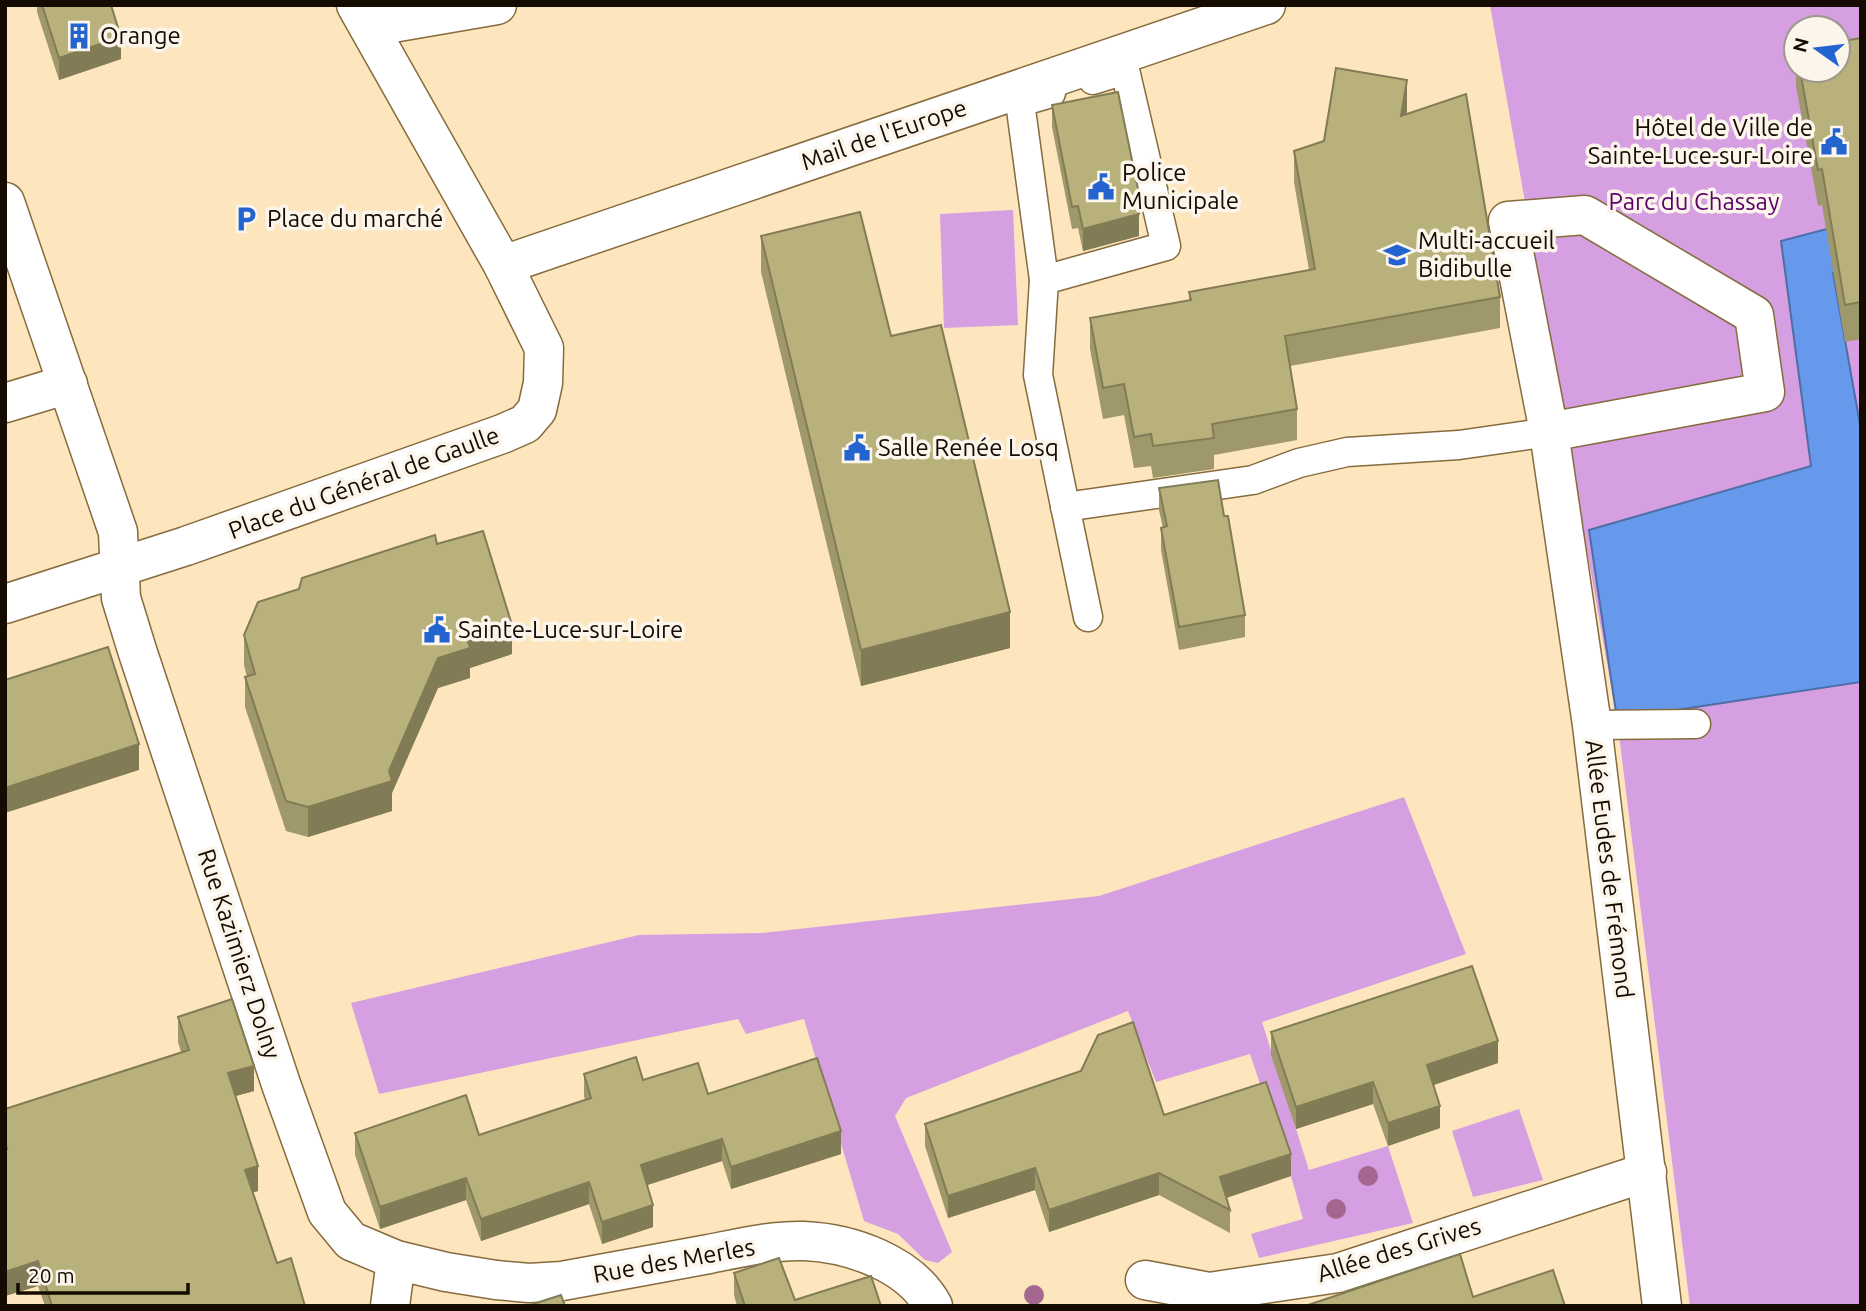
<svg xmlns="http://www.w3.org/2000/svg" width="1866" height="1311" viewBox="0 0 1866 1311" font-family="Ubuntu,sans-serif">
<style>
.green{fill:#d59fe1;fill-rule:evenodd}
.water{fill:#6699ec;stroke:#4e6ea5;stroke-width:2}
.lines{fill:none;stroke-linecap:round;stroke-linejoin:round}
.lane-casing{stroke:#866b3d;stroke-width:31}
.street-casing{stroke:#866b3d;stroke-width:41}
.lane{stroke:#fff;stroke-width:28}
.street{stroke:#fff;stroke-width:38}
.tree{fill:#a46790}
.wall{fill:#9f986a}
.shaded-wall{fill:#827c56}
.building{fill:#b9b17b;stroke:#827c56;stroke-width:2}
.labels{text-anchor:middle;stroke-width:7;stroke-linejoin:round;paint-order:stroke}
.poi-label{font-size:24px;fill:#150b00;stroke:#fbf5eb;text-anchor:start}
.street-label{font-size:24px;fill:#150b00;stroke:#fbf5eb}
.park-label{font-size:24px;fill:#5c006c;stroke:#fbf5eb}
</style>
<rect width="100%" height="100%" fill="#fde5bd"/>
<g class="green">
<path d="M1490 5H1861V1306H1690L1617 719ZM1796 28H1838V70H1796Z"/>
<polygon points="1013,210 1018,325 944,328 940,214"/>
<polygon points="1404,797 1466,954 1262,1022 1309,1170 1388,1146 1413,1223 1259,1258 1251,1234 1303,1219 1291,1176 1250,1054 1156,1082 1128,1011 906,1098 895,1116 952,1252 938,1263 925,1260 898,1234 864,1221 804,1019 746,1034 738,1019 379,1094 351,1003 639,935 761,933 1099,896"/>
<polygon points="1519,1109 1543,1180 1473,1197 1452,1131"/>
</g>
<polygon class="water" points="1861,220 1861,268 1833,273 1861,430 1861,682 1617,719 1589,530 1811,466 1781,241"/>
<g class="lines">
<g class="lane-casing">
<g id="lane">
<polyline points="1051,93 1020,102 1044,280 1038,375 1088,617"/>
<polyline points="1044,280 1166,246 1125,70 1093,80"/>
<polyline points="1065,507 1253,480 1299,463 1347,452 1459,445 1549,432"/>
<polyline points="1592,725 1696,724"/>
</g>
</g>
<g class="street-casing">
<g id="street">
<polyline points="369,27 497,5"/>
<path d="M5 202 118 532 121 598 137 650 282 1087 327 1212 351 1241 396 1260 446 1272 496 1280 529 1283 562 1281C611 1272 660 1263 709 1254 739 1248 773 1240 804 1241 850 1243 910 1263 933 1306"/>
<polyline points="503,265 1266,5"/>
<polyline points="5,403 68,384"/>
<polyline points="1549,432 1765,392 1754,315 1585,215 1508,221 1549,432 1592,725 1662,1306"/>
<polyline points="5,604 186,546 502,434 525,424 537,410 543,383 544,348 503,265 356,5"/>
<polyline points="1145,1280 1209,1292 1338,1273 1647,1172"/>
<polyline points="390,1306 396,1260"/>
</g>
</g>
<use href="#lane" class="lane"/>
<use href="#street" class="street"/>
</g>
<g class="tree">
<circle cx="1368" cy="1176" r="10"/>
<circle cx="1336" cy="1209" r="10"/>
<circle cx="1034" cy="1295" r="10"/>
</g>
<g class="wall">
<polygon points="37,5 111,5 121,59 59,80 37,12"/>
<polygon points="1861,38 1861,339 1845,342 1822,205 1818,206 1796,86 1796,70 1838,70"/>
<polygon points="1052,105 1139,194 1139,236 1083,251 1078,228 1072,229 1052,127"/>
<polygon points="1407,111 1406,114 1500,297 1500,328 1290,366 1297,409 1297,440 1214,455 1214,469 1153,478 1151,466 1134,468 1124,415 1103,419 1090,349 1090,318 1189,301 1189,292 1309,270 1294,182 1294,151"/>
<polygon points="761,236 891,336 1010,648 861,686 761,272"/>
<polygon points="1159,488 1224,516 1245,615 1245,637 1179,650 1161,550 1161,528 1163,528 1159,510"/>
<polygon points="437,544 512,654 470,668 470,678 438,688 392,793 392,811 308,837 286,831 245,707 245,677 247,677 244,665 244,635"/>
<polygon points="178,1017 254,1091 236,1096 258,1191 253,1192 277,1263 305,1306 45,1306 38,1286 5,1296 5,1109 181,1052 178,1042"/>
<polygon points="1271,1032 1498,1063 1434,1085 1440,1128 1388,1146 1373,1104 1296,1129 1271,1055"/>
<polygon points="584,1074 643,1080 708,1094 841,1154 731,1189 722,1161 647,1185 653,1227 602,1244 589,1204 481,1241 466,1200 380,1229 355,1155 355,1133 479,1135 585,1100 584,1096"/>
<polygon points="1164,1115 1291,1176 1226,1198 1230,1210 1230,1233 1159,1195 1049,1232 1035,1190 948,1218 925,1146 925,1124"/>
<polygon points="734,1273 795,1300 881,1306 737,1306 734,1295"/>
</g>
<g class="shaded-wall">
<polygon points="121,37 121,59 59,80 59,58"/>
<polygon points="1407,80 1407,111 1401,147 1401,116"/>
<polygon points="1139,214 1139,236 1083,251 1083,229"/>
<polygon points="1010,612 1010,648 861,686 861,650"/>
<polygon points="512,625 512,654 470,668 470,678 438,688 392,793 392,811 308,837 308,807 389,771 438,658 467,638"/>
<polygon points="139,744 139,770 5,813 5,788"/>
<polygon points="1498,1041 1498,1063 1427,1087 1427,1065"/>
<polygon points="254,1066 254,1091 228,1098 228,1073"/>
<polygon points="1373,1082 1373,1104 1296,1129 1296,1107"/>
<polygon points="1440,1106 1440,1128 1388,1146 1388,1123"/>
<polygon points="841,1131 841,1154 731,1189 731,1167"/>
<polygon points="722,1139 722,1161 641,1187 641,1165"/>
<polygon points="1291,1154 1291,1176 1220,1200 1220,1177"/>
<polygon points="258,1166 258,1191 245,1195 245,1170"/>
<polygon points="1035,1168 1035,1190 948,1218 948,1196"/>
<polygon points="1159,1173 1159,1195 1049,1232 1049,1210"/>
<polygon points="466,1178 466,1200 380,1229 380,1207"/>
<polygon points="589,1182 589,1204 481,1241 481,1219"/>
<polygon points="653,1205 653,1227 602,1244 602,1222"/>
<polygon points="38,1261 38,1286 5,1296 5,1272"/>
</g>
<g class="building">
<polygon points="42,5 111,5 121,37 59,58"/>
<polygon points="1861,38 1861,302 1845,305 1822,169 1818,170 1800,70 1838,70 1838,42"/>
<polygon points="1336,68 1407,80 1401,116 1466,94 1500,297 1285,336 1297,409 1212,424 1214,438 1153,446 1151,434 1134,437 1124,384 1103,388 1090,318 1191,300 1189,292 1315,269 1294,151 1324,141"/>
<polygon points="1118,92 1139,194 1136,195 1139,214 1083,229 1078,206 1072,207 1052,105"/>
<polygon points="860,212 891,336 941,325 1010,612 861,650 761,236"/>
<polygon points="1218,480 1224,516 1228,516 1245,615 1179,627 1161,528 1167,526 1159,488"/>
<polygon points="483,531 512,625 467,638 470,648 438,658 389,771 392,781 308,807 286,801 245,677 255,674 244,635 258,602 299,589 302,578 382,552 435,535 437,544"/>
<polygon points="108,647 139,744 5,788 5,680"/>
<polygon points="1472,966 1498,1041 1427,1065 1440,1106 1388,1123 1373,1082 1296,1107 1271,1032"/>
<polygon points="232,999 254,1066 228,1073 258,1166 245,1170 277,1263 291,1258 305,1306 52,1306 38,1261 5,1272 5,1149 7,1149 5,1142 5,1109 189,1050 178,1017"/>
<polygon points="1133,1022 1164,1115 1266,1082 1291,1154 1220,1177 1230,1210 1159,1173 1049,1210 1035,1168 948,1196 925,1124 1081,1071 1098,1035"/>
<polygon points="636,1057 643,1080 698,1063 708,1094 817,1058 841,1131 731,1167 722,1139 641,1165 653,1205 602,1222 589,1182 481,1219 466,1178 380,1207 355,1133 466,1095 479,1135 591,1098 584,1074"/>
<polygon points="1460,1254 1473,1297 1553,1270 1565,1306 1305,1306"/>
<polygon points="779,1258 795,1300 871,1276 881,1306 745,1306 734,1273"/>
<polygon points="561,1295 565,1306 527,1306"/>
</g>
<defs>
<g id="building-bare" transform="scale(2.1)"><path d="M-4-6H4V6H1V3H-1V6H-4ZM-2.5-4.3h1.7v1.8h-1.7ZM.8-4.3h1.7v1.8H.8ZM-2.5-1h1.7V.8h-1.7ZM.8-1h1.7V.8H.8Z" fill="#2364d1" stroke="#fbf5eb" stroke-width="2.5" paint-order="stroke"/></g>
<g id="civic-bare" transform="scale(2.1)"><path d="M-.6-6.5H3V-4.5H.6V-3L4-1V1h2V6H-6V1h2V-1L-.6-3ZM-1.2 2.5V6h2.4V2.5Z" fill="#2364d1" stroke="#fbf5eb" stroke-width="2.5" paint-order="stroke"/></g>
<g id="parking-bare" transform="scale(2.1)"><path d="M-3.5-5.5H1a3.5 3.5 0 0 1 0 7H-1V5.5H-3.5ZM-1-3.4V-.6H.8a1.4 1.4 0 0 0 0-2.8Z" fill="#2364d1" stroke="#fbf5eb" stroke-width="2.5" paint-order="stroke"/></g>
<g id="school-bare" transform="scale(2.1)"><path d="M0-5L7-2L0 1L-7-2ZM-4 1L0 2.5L4 1V4Q0 6-4 4Z" fill="#2364d1" stroke="#fbf5eb" stroke-width="2.5" paint-order="stroke"/></g>
</defs>
<g fill-rule="evenodd">
<use href="#building-bare" x="79" y="36"/>
<use href="#civic-bare" x="1834" y="142"/>
<use href="#civic-bare" x="1101" y="187"/>
<use href="#parking-bare" x="246" y="219"/>
<use href="#school-bare" x="1397" y="255"/>
<use href="#civic-bare" x="857" y="448"/>
<use href="#civic-bare" x="437" y="630"/>
</g>
<g class="labels">
<g class="poi-label">
<text x="100" y="44">Orange</text>
<text x="1813" y="136" text-anchor="end">Hôtel de Ville de<tspan x="1813" dy="28">Sainte-Luce-sur-Loire</tspan></text>
<text x="1122" y="181">Police<tspan x="1122" dy="28">Municipale</tspan></text>
<text x="267" y="227">Place du marché</text>
<text x="1418" y="249">Multi-accueil<tspan x="1418" dy="28">Bidibulle</tspan></text>
<text x="878" y="456">Salle Renée Losq</text>
<text x="458" y="638">Sainte-Luce-sur-Loire</text>
</g>
<g class="street-label">
<text transform="translate(884 135) rotate(-19)" y="8">Mail de l'Europe</text>
<text transform="translate(364 483) rotate(-20)" y="8">Place du Général de Gaulle</text>
<text transform="translate(1609 869) rotate(83)" y="8">Allée Eudes de Frémond</text>
<text transform="translate(239 954) rotate(72)" y="8">Rue Kazimierz Dolny</text>
<text transform="translate(1399 1250) rotate(-17)" y="8">Allée des Grives</text>
<text transform="translate(674 1261) rotate(-10)" y="8">Rue des Merles</text>
</g>
<g class="park-label">
<text x="1694" y="210">Parc du Chassay</text>
</g>
</g>
<rect width="1866" height="1311" fill="none" stroke="#150b00" stroke-width="14"/>
<g transform="translate(1817 49) rotate(284)"><circle r="33" fill="#fbf5eb" stroke="#9f978d" stroke-width="2"/>
<path d="M0-5L12 26L0 18L-12 26Z" fill="#2364d1"/>
<text y="-10" font-size="19" font-weight="bold" text-anchor="middle" fill="#150b00">N</text>
</g>
<path d="M18 1283v10h170v-10" fill="none" stroke="#150b00" stroke-width="3.5"/>
<text x="28" y="1283" font-size="21" fill="#150b00" stroke="#fbf5eb" stroke-width="5" paint-order="stroke">20 m</text>
</svg>
